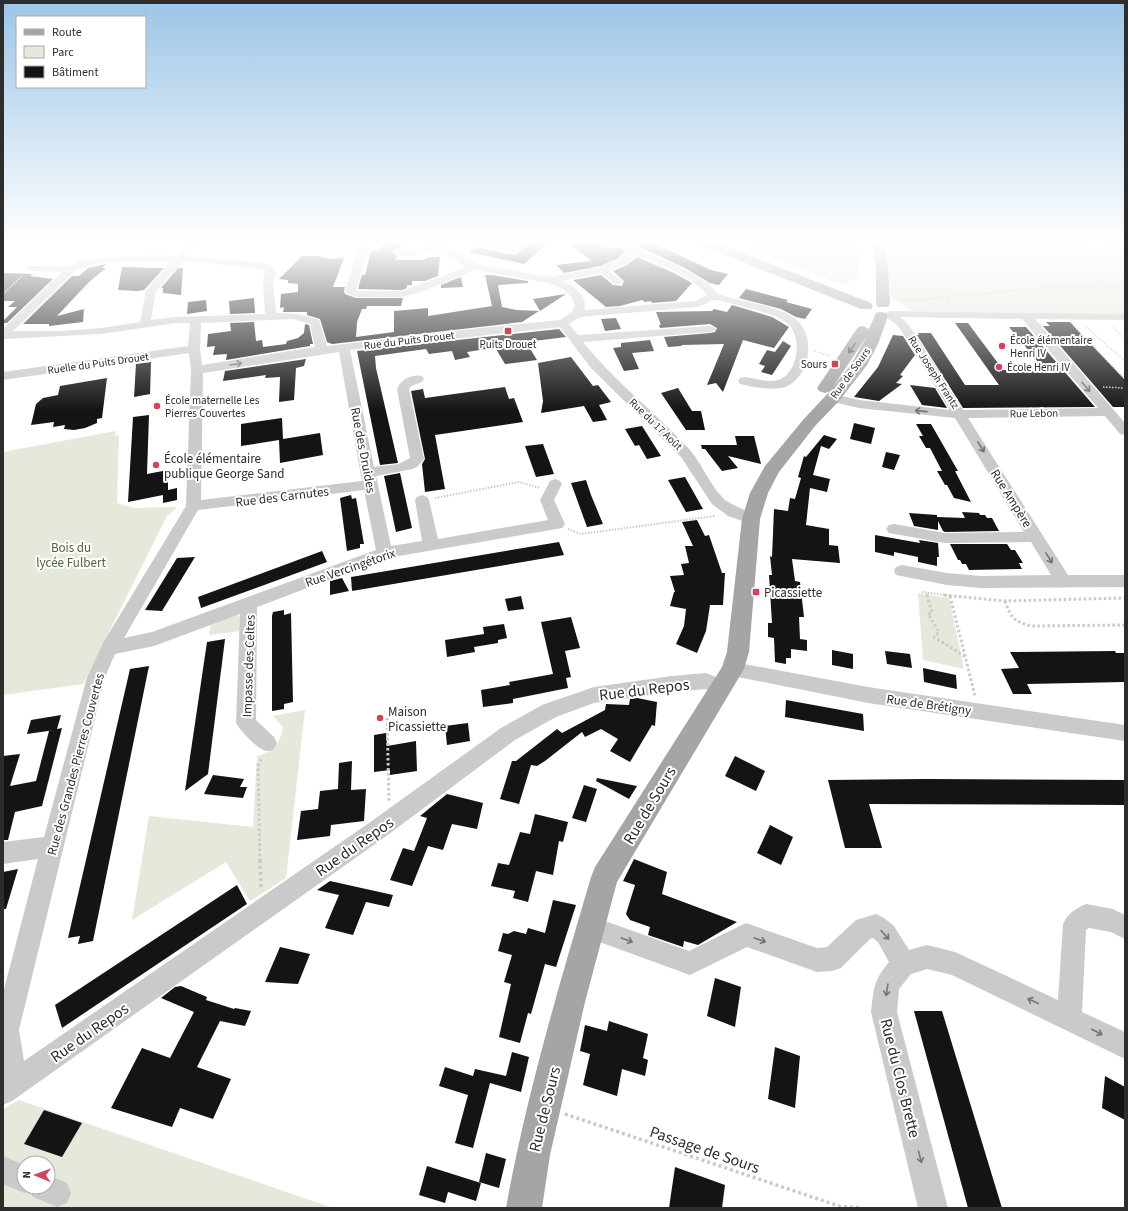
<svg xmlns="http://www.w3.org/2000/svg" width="1128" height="1211" viewBox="0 0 1128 1211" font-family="'Source Sans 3',sans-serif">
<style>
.green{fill:#e4e9dc;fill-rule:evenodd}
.building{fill:#141414}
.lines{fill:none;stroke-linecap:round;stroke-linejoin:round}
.path-far3{stroke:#cacaca;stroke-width:1.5;stroke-dasharray:1.5 1.5;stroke-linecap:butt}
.path-far2{stroke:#cacaca;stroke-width:2;stroke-dasharray:1.5 1.5;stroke-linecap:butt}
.path-far1{stroke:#cacaca;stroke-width:3;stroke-dasharray:2.5 2.5;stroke-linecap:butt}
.path{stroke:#cacaca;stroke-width:3.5;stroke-dasharray:3 3;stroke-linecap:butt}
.minor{fill:#cacaca;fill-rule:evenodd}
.major{fill:#a5a5a5;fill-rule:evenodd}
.oneway{stroke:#5d5d5d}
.oneway2{stroke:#747474}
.poi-dot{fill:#ce455c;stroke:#fff;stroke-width:1.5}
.labels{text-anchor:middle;stroke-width:4;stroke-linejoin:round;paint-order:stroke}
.far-street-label{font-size:11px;fill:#2d2d2d;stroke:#fff}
.far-poi-label{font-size:11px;fill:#2d2d2d;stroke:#fff;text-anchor:start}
.street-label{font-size:13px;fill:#2d2d2d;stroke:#fff}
.poi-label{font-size:13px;fill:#2d2d2d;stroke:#fff;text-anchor:start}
.park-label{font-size:13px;fill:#546340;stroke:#fff}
.near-street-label{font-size:16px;fill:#2d2d2d;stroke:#fff}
</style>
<rect width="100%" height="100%" fill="#fff"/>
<g class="green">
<polygon points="716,241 855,241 858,251 860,278 841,284 731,241 725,244"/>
<polygon points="880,241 1058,241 1125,251 1125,314 912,311 891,297"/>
<polygon points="116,431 115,436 119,435 117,503 134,508 177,507 167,516 83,684 3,695 3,452"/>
<polygon points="918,593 949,598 964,669 923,660"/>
<polygon points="233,615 240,616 240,631 209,635 211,623"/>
<path d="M305 710 286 878 250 901 226 862 132 920 149 816 253 827 257 756C274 752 280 744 283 727L273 716Z"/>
<path d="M19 1100 333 1208H3V1109ZM24 1163H48V1187H24Z"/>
</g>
<g class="building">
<polygon points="383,241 402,241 400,248 397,248 392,252 397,256 395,260 422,260 429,257 440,257 438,276 425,281 412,281 412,285 407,285 407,288 402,290 358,289 362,275 365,275 371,251 380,251"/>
<polygon points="533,241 550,241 524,264 469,252 476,247 515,255"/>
<polygon points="588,241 598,241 610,249 616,247 626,251 617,259 600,266 564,273 556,265 592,261 571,245"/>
<polygon points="638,241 646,241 653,243 711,270 728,274 719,285 710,283 685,268 631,243"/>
<polygon points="302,256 317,256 330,259 344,258 333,287 345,287 344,291 345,294 356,298 403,298 401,306 367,306 366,309 362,309 357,322 356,337 394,332 394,311 428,308 428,316 492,306 485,275 492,275 528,281 528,283 498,285 502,307 517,310 539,311 522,322 332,344 327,342 320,319 307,315 307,312 283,312 284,307 280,308 281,294 298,292 298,284 288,283 288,280 279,279"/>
<polygon points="637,257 674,273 692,283 676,301 652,303 651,301 645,302 642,300 620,306 606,307 573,280 601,275 613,285 622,286 624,281 613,271 627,265"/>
<polygon points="106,264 102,268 106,268 89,282 57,316 84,309 83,322 49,326 49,324 23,324 72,276 79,276 88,268"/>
<polygon points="122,267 156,268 164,268 144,290 137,291 118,290"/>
<polygon points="178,268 183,268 181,295 163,293 163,288 161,288"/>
<polygon points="3,273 33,274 30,276 53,279 7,323 3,323 3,321 17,307 8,307 15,301 3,301"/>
<polygon points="461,277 463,287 441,288 441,285"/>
<polygon points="746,289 788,300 786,302 812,309 805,319 796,317 781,309 739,298"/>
<polygon points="566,294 540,311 533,299"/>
<polygon points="254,298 255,313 230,314 229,301"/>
<polygon points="206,300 207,311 187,314 188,302"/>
<polygon points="732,305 772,317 789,327 774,348 743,340 723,392 716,383 707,385 724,344 681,345 682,346 668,347 664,337 710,333 715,332 717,328 710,324 660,328 659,325 661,325 656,312 712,311 714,309 727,312"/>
<polygon points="616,318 621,329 605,331 601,319"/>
<polygon points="254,322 256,341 262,340 263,347 286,344 287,341 298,338 304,333 305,324 309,325 313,344 310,344 310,346 226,360 227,354 213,355 215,346 207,347 208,334 231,331 230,323"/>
<polygon points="1046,322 1070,322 1125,380 1125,407 1113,407 1043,326 1050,326"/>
<polygon points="955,323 968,323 1003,370 1044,369 1009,327 1026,327 1095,407 963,408 917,335 919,335 918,333 931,333 965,385 999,385"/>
<polygon points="559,329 566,337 526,342 537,360 514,363 505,364 496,349 492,348 467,352 470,357 455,360 452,351 429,354 426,349 375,356 376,368 398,463 380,465 357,351"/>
<polygon points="893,335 903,336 915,355 900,375 903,376 896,383 902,384 879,401 854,397 878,367"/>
<polygon points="650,340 654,351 632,353 639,369 624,371 613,348 621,347 621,343"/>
<polygon points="783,341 791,346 772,375 761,372 765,366 759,364 767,350 775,352"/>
<polygon points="571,357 593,386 598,385 611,402 599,405 607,420 593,422 584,406 541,413 543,401 538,363"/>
<polygon points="306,359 304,366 296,368 294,400 279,402 280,377 265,378 266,375 223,381 225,371"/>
<polygon points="151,362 150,394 134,397 136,364"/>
<polygon points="107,378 102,418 97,419 97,423 85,428 74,430 64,429 65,425 53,427 54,422 31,425 36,404 43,398 58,395 60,386"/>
<polygon points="910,385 935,388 947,408 922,405"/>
<polygon points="505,387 509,399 514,398 523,422 435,435 445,489 425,492 422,464 425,459 411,391 423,389 425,398"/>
<polygon points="678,388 692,411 701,411 705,430 686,430 661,393"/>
<polygon points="149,415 147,474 168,470 168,490 177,488 177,500 163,503 163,495 128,502 133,417"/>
<polygon points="282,418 283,439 320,433 323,455 280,463 279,440 241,446 241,424"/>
<polygon points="854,423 875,428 871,444 850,439"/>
<polygon points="916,424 931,424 958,471 955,471 971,502 954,498 947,485 945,485 937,471 942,471 930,448 926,448 919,436 923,436"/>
<polygon points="642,426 661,456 647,459 639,445 635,446 625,429"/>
<polygon points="824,435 837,439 829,449 821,446 813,475 830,479 827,492 810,488 806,525 829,529 829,545 838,546 840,563 792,559 795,581 800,582 804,617 799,617 800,639 807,640 807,651 791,649 791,658 786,658 786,664 775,662 774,638 768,637 768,623 772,623 769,575 772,575 770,556 772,557 774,509 788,511 790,498 795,499 801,478 798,477 804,456 806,457"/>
<polygon points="735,436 754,436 761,464 728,456 738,468 722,471 705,449 702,449 701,445 737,445"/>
<polygon points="543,444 554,474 536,477 525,446"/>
<polygon points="886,452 900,455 894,470 882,467"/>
<polygon points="400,473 412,528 396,532 384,476"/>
<polygon points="685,477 703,509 686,512 668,480"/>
<polygon points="586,480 591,495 603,524 587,527 571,483"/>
<polygon points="351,495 352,499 356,498 364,544 360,544 360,548 347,551 340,498"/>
<polygon points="962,512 979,513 980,515 985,515 987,518 992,518 999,531 945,532 943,531 938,521 938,530 914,526 909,513 937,515 937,517 965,518"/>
<polygon points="697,520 705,536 709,535 722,573 725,573 723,605 710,605 706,631 697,653 676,644 684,626 686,609 670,606 674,592 675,592 670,576 684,575 681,564 689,563 685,546 693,546 682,522"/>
<polygon points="875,535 920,543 919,540 938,543 939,557 937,557 937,566 918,562 918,557 894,552 894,556 875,552"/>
<polygon points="559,542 564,555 352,591 351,577"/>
<polygon points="950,544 1007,544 1011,550 1015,550 1023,563 1019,563 1022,569 969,570 966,564 962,564 960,560 958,560"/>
<polygon points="322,551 327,562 201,608 198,597"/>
<polygon points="195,557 162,611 145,610 177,558"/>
<polygon points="342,578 349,591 330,595 330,581"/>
<polygon points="521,596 524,609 508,611 505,599"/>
<polygon points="284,610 284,615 291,613 293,702 284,704 284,709 272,711 272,616 273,612"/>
<polygon points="571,617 580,648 565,651 571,677 566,678 568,688 513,699 513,703 483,707 481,690 510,685 509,682 553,674 541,622"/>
<polygon points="504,624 507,638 498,640 498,643 474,647 475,652 447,657 445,640 484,634 483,627"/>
<polygon points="225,639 208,774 185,791 207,642"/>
<polygon points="832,650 853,654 853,669 832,665"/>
<polygon points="885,651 910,654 912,668 887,664"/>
<polygon points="1115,651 1116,653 1125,653 1125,682 1027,684 1032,694 1013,694 1001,669 1019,668 1010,652"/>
<polygon points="149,666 93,941 78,944 80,936 68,938 130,669"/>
<polygon points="923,668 956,675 957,689 924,682"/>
<polygon points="637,698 657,702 655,726 652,725 630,762 610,751 618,739 601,729 585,737 582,732 545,761 537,766 531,765 519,804 500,799 512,761 516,761 557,729 562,733 605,710 606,704 629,705 630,699"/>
<polygon points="786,700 863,714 864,731 785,717"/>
<polygon points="61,715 57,729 62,728 42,806 15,812 8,840 3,840 3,756 20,754 10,786 36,781 49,731 55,730 27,734 31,720"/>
<polygon points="468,723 470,741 447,745 445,726"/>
<polygon points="386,733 387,746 416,741 417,771 390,775 390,770 374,772 374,735"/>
<polygon points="735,756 765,771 756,791 725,776"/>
<polygon points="352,761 351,790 366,789 364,821 331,825 330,836 297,840 301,811 318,809 320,791 338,789 339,763"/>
<polygon points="213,775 244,779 240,787 247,787 243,798 204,794"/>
<polygon points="597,778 637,786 629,799 596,781"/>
<polygon points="926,779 1125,780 1125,805 869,804 882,848 845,848 828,780"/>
<polygon points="584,785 597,789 586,822 572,818"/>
<polygon points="447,794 483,803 477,829 452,824 443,850 428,846 412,886 390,880 403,848 414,851 427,818 420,816"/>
<polygon points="535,814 568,822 563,842 559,841 553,875 536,871 528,902 513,898 515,891 491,886 498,863 509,865 520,832 530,834"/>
<polygon points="770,825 793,837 781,865 757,853"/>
<polygon points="634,859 667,872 662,894 737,922 698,945 684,941 683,947 648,935 650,927 630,920 626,914 635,885 623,881"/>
<polygon points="18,869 6,909 3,909 3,872"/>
<polygon points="330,881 393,895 389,907 366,902 353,935 325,928 339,895 317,890"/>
<polygon points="237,885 247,904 62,1028 55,1005"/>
<polygon points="553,900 576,905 556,967 545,964 531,1014 528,1013 520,1043 499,1037 511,984 504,982 512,955 498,951 503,933 508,934 514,931 526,934 528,928 545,933"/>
<polygon points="280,947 310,954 298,984 265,982"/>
<polygon points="715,978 741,987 735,1027 707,1016"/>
<polygon points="181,986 207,997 206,1000 234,1009 235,1008 251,1011 245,1026 220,1021 197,1067 231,1079 213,1119 180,1108 172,1127 111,1108 142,1048 170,1058 194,1012 161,998 175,987"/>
<polygon points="914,1011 942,1011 1002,1208 968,1208"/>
<polygon points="609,1021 648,1034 643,1058 648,1060 645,1076 622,1069 617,1096 583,1085 590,1054 580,1051 585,1025 607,1031"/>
<polygon points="775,1047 800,1056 795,1108 768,1099"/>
<polygon points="512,1052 529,1057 521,1092 490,1083 473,1148 455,1143 468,1095 439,1086 445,1067 473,1076 475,1069 506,1076"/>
<polygon points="1105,1076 1125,1087 1125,1120 1102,1108"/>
<polygon points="44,1110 82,1123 62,1157 24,1144"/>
<polygon points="486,1153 506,1159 499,1188 479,1182"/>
<polygon points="427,1166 481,1183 476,1201 448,1192 445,1203 419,1195"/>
<polygon points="675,1167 725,1185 722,1208 669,1208"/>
</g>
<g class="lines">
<g class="path-far3">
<polyline points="1011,241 1087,252"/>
<polyline points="375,248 388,248"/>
<polyline points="1110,256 1125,258"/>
<polyline points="3,294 23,275"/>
<polyline points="945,296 951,306"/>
<polyline points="896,297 901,301 1041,288 1125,286"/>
<polyline points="1074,326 1125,379"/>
<polyline points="1086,327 1125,361"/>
<polyline points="1113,327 1125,339"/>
<polyline points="814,351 830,356"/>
<polyline points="812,361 827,363"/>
<polyline points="1103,387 1125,388"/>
</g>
<g class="path-far2">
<polyline points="435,498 519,482 540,488"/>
<polyline points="568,529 581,534 715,516"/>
<polyline points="922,592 952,596"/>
<polyline points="927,593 928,596"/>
</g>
<g class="path-far1">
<polyline points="927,595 932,613 928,614 939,632 934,637 964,656"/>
<polyline points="944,595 1005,601 1125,598"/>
<polyline points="950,596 975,696"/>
<path d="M1005 601C1011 618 1013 621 1031 626L1125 625"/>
<polyline points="387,718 389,801"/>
<polyline points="260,861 258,766 262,757"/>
</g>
<g class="path">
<polyline points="260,860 261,889"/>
<polyline points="565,1114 839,1206 859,1208"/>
</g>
<g class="minor">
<path d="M190 241H200L187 256 264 263 274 267 276 273 273 283 276 313C292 313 304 314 319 320L327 346 489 327 560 320 572 312 575 305 571 296 563 289 549 283 475 270 418 293 402 297H356L346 293 345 291 360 241H370L356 290 358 291H402L466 267 436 249 411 257 395 254 393 252 398 249 411 251 429 245 424 241H436L479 265 550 277 600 267 618 260 629 251 609 243 607 241C611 241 615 241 619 241 628 242 637 248 644 251 666 260 687 269 707 282 712 285 714 292 719 294 741 302 779 305 797 320 816 338 810 377 785 387 772 391 753 387 740 384L738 381 740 378 744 377C754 378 768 383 778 380 797 375 803 339 789 325 777 314 756 310 741 306 735 305 719 299 714 300 708 301 703 306 697 307L580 317 569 324 578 335 710 326 714 327 716 329 714 331 710 332 583 342C615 382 656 413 690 450 702 464 710 485 723 498 731 506 754 512 759 519L756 523 751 524 728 516 712 504 681 457 591 368 560 327 350 350 374 467 399 464 410 458 397 389C401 379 412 374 422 376L424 379 422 382 411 386 409 389 424 459 418 466 413 469 376 476 391 546 422 541 415 500 417 497 422 495 427 497 429 500 438 539 548 520 540 500 550 481 555 479 560 481 562 484 554 500 565 524 562 528 557 529 387 558 257 607 256 720 274 737 277 743 274 749C272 750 270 751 268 751 259 752 240 730 236 723L240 614 154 646 115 654 105 677 19 1030 24 1061 369 823 501 728 542 705 594 687 672 676 706 673 728 682 730 687 728 692 721 695 705 689 672 692 594 703 556 717 515 740 385 837 12 1101 3 1105V993L38 859 3 864V842L44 837 87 677 103 643 186 506 191 370 189 353 3 380V372L188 346 190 323H176L101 334 3 339V329L62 272 31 271 27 270 26 268 27 266H69L77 262 100 258 157 255 176 256ZM637 255C657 263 694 277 707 295L695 301 584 310C589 296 574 286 562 281L601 273 614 284H622L623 282 610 271 626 264ZM157 261 171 262 146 290 140 322 101 328 61 331H13L75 271C98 259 131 262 157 261ZM182 262 210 263 262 269 265 271 263 283 265 314 176 317 151 320 156 291ZM293 319 310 324 315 347 202 365 200 349 201 323ZM339 352 362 481 201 500 203 373ZM364 490 376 550 152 632 124 638 198 510Z"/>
<polygon points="465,241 483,241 513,248 521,241 532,241 518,253 515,254 467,243"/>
<polygon points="1083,241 1109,241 1125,243 1125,249 1088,244"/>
<path d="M891 311 1125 314V320L1035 319 1125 423V435L1120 434 1105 416 968 418 1068 575H1125V587L981 588 947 585 896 575 894 571 896 567 902 565 947 573 981 576 1051 575 1031 542 945 543 889 533 886 529 889 525 894 524 945 533 1024 532 955 418 859 408 828 401 827 398 828 395 833 394 859 400 950 410 902 332 897 325 883 315 885 313ZM900 317 1022 319 1098 408 963 410 913 331 905 321Z"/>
<polygon points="733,662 868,687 1125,725 1125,741 868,703 733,676 727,674 724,669 727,664"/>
<path d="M1086 904 1113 909 1125 915V939L1111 932 1089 928 1086 930 1082 1012 1125 1032V1059L952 975 927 969 911 974 899 989 897 1012 948 1208H918L871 1012C874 989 873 981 889 962L878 942 873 938 870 939 841 968 832 971 817 972 747 947 690 975 583 936 579 928 583 920 591 916 689 951 746 923 817 948 827 947 856 920 876 914 884 918 894 926 909 950 927 945 955 952 1058 1000 1063 924C1068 913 1075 909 1086 904Z"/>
<polygon points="3,1156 24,1165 24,1187 48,1187 48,1175 67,1183 71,1193 67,1203 57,1207 33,1197 30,1191 24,1193 3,1184"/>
</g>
<g class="major">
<polygon points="695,241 712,241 871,303 873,306 871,309 861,309 697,244"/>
<polygon points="871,241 883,241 888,268 890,304 888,307 878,307 876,304 876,268"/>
<path d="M881 312 886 313 888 316 878 344 867 365 839 401 815 426 779 472 768 493 760 519 749 652 744 669 617 882 585 1002 561 1107 550 1155 542 1208H506C526 1096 559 986 591 877L595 867 722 667 727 652 742 519 750 493 765 466 803 420 830 391 825 393 819 391 817 388 858 327 863 326 869 329 876 313ZM867 336 852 363 833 387Z"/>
</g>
</g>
<defs><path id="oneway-shaft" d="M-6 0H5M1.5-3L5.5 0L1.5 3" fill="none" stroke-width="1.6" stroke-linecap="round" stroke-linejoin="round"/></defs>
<use class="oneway" href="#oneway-shaft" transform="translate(852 348) rotate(125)"/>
<g class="oneway2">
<use href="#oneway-shaft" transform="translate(236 364) rotate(-9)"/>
<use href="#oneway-shaft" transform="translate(1086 387) rotate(49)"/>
<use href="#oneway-shaft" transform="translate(921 411) rotate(-174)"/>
<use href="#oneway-shaft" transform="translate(981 447) rotate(58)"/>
<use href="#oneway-shaft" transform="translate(1049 558) rotate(58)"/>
<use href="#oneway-shaft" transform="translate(885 935) rotate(48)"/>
<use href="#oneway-shaft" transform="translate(627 940) rotate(20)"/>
<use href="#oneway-shaft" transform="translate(760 940) rotate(19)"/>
<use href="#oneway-shaft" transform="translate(887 990) rotate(99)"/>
<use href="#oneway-shaft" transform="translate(1033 1001) rotate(-155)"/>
<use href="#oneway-shaft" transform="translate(1097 1032) rotate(27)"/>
<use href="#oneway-shaft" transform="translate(920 1157) rotate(76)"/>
</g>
<linearGradient id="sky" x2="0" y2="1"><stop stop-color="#9cc5e7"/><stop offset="0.59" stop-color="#fff"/><stop offset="1" stop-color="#fff" stop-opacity="0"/></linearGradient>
<rect width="1128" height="411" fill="url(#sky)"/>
<g class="poi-dot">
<rect x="504" y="327" width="8" height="8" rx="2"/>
<circle cx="1002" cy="346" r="4"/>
<rect x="831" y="360" width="8" height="8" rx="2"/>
<circle cx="999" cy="367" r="4"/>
<circle cx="157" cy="406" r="4"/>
<circle cx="156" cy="465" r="4"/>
<rect x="752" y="588" width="8" height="8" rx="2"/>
<circle cx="380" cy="718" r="4"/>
</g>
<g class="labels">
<g class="far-street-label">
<text transform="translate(409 340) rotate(-7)" y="4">Rue du Puits Drouet</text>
<text transform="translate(98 363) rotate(-8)" y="4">Ruelle du Puits Drouet</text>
<text transform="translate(934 372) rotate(57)" y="4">Rue Joseph Frantz</text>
<text transform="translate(850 373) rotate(-54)" y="4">Rue de Sours</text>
<text transform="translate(1034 413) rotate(-1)" y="4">Rue Lebon</text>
<text transform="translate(656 424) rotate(44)" y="4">Rue du 17 Août</text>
</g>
<g class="far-poi-label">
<text x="1010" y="344">École élémentaire<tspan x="1010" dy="13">Henri IV</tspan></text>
<text x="508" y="348" text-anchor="middle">Puits Drouet</text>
<text x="827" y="368" text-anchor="end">Sours</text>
<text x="1007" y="371">École Henri IV</text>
<text x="165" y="404">École maternelle Les<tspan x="165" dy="13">Pierres Couvertes</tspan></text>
</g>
<g class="street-label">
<text transform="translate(364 450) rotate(79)" y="5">Rue des Druides</text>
<text transform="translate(282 496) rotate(-7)" y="5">Rue des Carnutes</text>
<text transform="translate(1012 498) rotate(58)" y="5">Rue Ampère</text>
<text transform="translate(350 567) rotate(-19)" y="5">Rue Vercingétorix</text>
<text transform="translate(248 666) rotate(-88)" y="5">Impasse des Celtes</text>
<text transform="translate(929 704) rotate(8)" y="5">Rue de Brétigny</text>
<text transform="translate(75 764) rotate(-75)" y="5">Rue des Grandes Pierres Couvertes</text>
</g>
<g class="poi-label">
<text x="164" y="463">École élémentaire<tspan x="164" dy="15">publique George Sand</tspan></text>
<text x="764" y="597">Picassiette</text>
<text x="388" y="716">Maison<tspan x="388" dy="15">Picassiette</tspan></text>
</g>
<g class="park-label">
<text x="71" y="552">Bois du<tspan x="71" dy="15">lycée Fulbert</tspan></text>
</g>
<g class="near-street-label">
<text transform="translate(644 689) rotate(-7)" y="6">Rue du Repos</text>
<text transform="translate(649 805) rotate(-59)" y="6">Rue de Sours</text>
<text transform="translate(354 846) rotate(-35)" y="6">Rue du Repos</text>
<text transform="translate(89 1032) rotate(-35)" y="6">Rue du Repos</text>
<text transform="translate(901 1078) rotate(76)" y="6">Rue du Clos Brette</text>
<text transform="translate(544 1109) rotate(-76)" y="6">Rue de Sours</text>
<text transform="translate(705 1149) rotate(19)" y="6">Passage de Sours</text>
</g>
</g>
<rect width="1128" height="1211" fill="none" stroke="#2d2d2d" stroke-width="8"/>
<rect x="16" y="16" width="130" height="72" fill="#ffffff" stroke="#ababab"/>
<rect x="24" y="29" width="20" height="6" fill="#a5a5a5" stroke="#ababab"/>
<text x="52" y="36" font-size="12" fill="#2d2d2d">Route</text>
<rect x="24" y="46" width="20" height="12" fill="#e4e9dc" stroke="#ababab"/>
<text x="52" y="56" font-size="12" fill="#2d2d2d">Parc</text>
<rect x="24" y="66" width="20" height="12" fill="#141414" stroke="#ababab"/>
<text x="52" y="76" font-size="12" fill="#2d2d2d">Bâtiment</text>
<g transform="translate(36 1175) rotate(271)"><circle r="19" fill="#ffffff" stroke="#ababab"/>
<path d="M0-3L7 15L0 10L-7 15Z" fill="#ce455c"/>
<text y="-6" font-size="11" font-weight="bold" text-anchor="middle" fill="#2d2d2d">N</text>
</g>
</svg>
